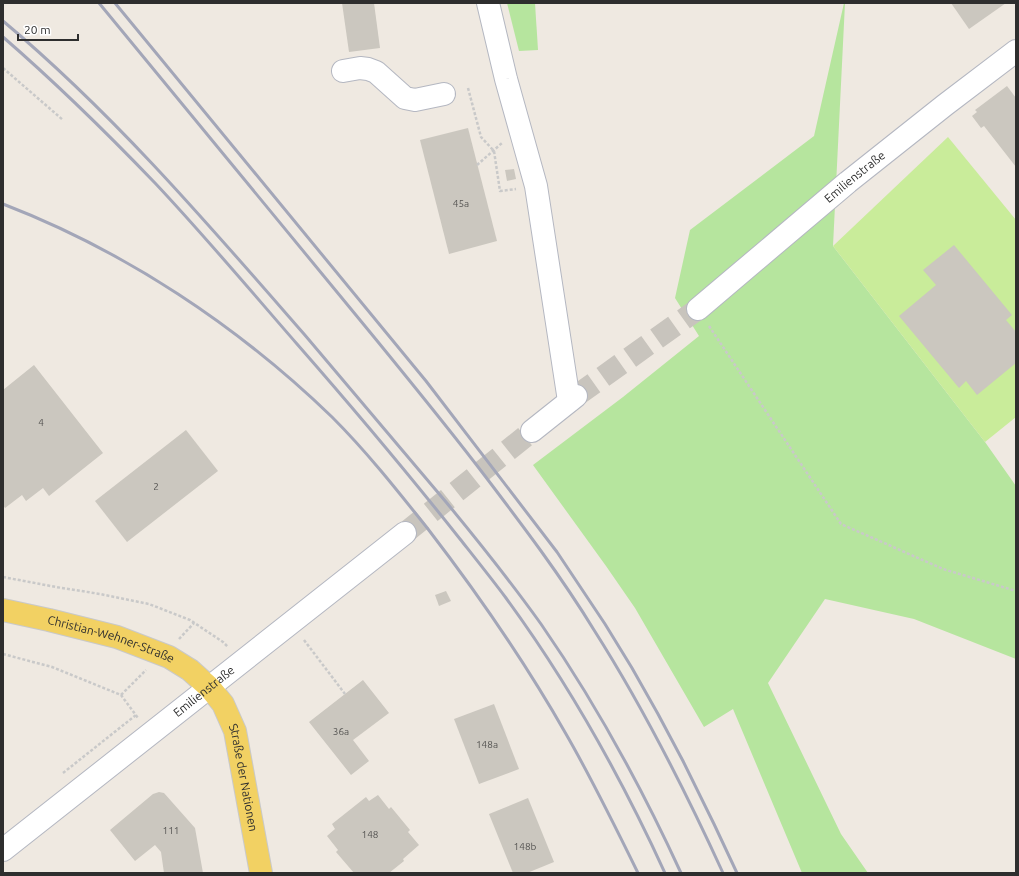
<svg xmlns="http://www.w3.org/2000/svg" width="1019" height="876" viewBox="0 0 1019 876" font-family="Ubuntu,sans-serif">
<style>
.green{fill:#b6e59e}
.pitch{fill:#c9ec9a}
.building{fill:#cbc7bf}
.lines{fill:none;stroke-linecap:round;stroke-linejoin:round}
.minor-tunnel{stroke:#c8c4bd;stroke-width:22;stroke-dasharray:22 11;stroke-linecap:butt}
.minor-casing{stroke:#b4b7c1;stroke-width:24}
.major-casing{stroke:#c9c9c9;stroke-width:24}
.path{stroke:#c9c9c9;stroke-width:2.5;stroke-dasharray:3 2;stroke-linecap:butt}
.minor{stroke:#fff;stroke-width:22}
.major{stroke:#f2d163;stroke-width:22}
.rail{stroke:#a3a6b8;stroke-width:3}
.labels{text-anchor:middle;stroke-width:3;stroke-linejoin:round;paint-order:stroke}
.number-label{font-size:10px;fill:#555452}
.street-label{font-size:12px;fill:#2e2e2e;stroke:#fff}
</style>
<rect width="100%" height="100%" fill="#efe9e1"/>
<g class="green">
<polygon points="507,3 535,3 538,50 519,51"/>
<polygon points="844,3 845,3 833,246 985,442 1016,486 1016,659 914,619 825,599 768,683 841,834 868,873 802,873 733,709 704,727 635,608 606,566 533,465 623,397 699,336 675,298 690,230 814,136"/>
</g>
<polygon class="pitch" points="948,137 1016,220 1016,417 985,442 833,246"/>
<g class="building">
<polygon points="342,3 374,3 380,48 349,52"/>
<polygon points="951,3 1006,3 969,29"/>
<polygon points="1007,86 1016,98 1016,167 984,126 981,128 972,116 977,112 975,110"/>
<polygon points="468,128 497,241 449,254 420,140"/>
<polygon points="514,169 516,179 507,181 505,170"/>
<polygon points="954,245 1012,315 1006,320 1016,332 1016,363 977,395 966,381 959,388 899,316 936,285 923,270"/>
<polygon points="34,365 103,453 49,496 43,488 26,501 22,495 5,508 3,505 3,390"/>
<polygon points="186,430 218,471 127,542 95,501"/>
<polygon points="446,591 451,601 439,606 435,595"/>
<polygon points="363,680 389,713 353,740 369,761 351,775 309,722"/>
<polygon points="494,704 519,769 479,784 454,719"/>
<polygon points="159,792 164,793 195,828 203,873 164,873 161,852 155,845 135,861 110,830 153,794"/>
<polygon points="378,795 389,809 391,807 410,830 408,832 419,845 403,859 404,861 389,873 354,873 336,852 338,850 327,836 335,829 332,824 366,797 369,801"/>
<polygon points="528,798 554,862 527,873 513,873 489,814"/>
</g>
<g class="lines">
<g class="minor-tunnel">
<polyline points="576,396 698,309"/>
<polyline points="405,533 532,431"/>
</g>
<g class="minor-casing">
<g id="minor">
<polyline points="488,3 506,79 536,186 569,401"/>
<polyline points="343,71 360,68 368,69 376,72 405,98 415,100 444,94"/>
<path id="s1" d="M698 309 848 182 945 105 1016 51"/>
<polyline points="532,431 576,396"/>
<path id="s2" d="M3 850 405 533"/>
</g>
</g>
<g class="major-casing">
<g id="major">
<path id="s3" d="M3 610 49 620 117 637 169 657 190 670 210 688 223 704 235 731 261 873"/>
</g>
</g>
<g class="path">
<polyline points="3,68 63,120"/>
<polyline points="468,88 481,137 494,151 500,191 516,189"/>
<polyline points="477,165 502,143"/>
<polyline points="709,326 841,524 943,569 1016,591"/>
<polyline points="3,577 56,587 100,594 149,604 190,620 223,642 228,647"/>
<polyline points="179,639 194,623"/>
<polyline points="304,640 345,694"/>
<polyline points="3,654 52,667 121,695 138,718"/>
<polyline points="121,695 146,670"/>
<polyline points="63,773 136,715"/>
</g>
<use href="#minor" class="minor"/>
<use href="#major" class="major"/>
<g class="rail">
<path d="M99 3C181 103 264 203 346 303 393 360 440 417 485 476 523 526 561 576 594 630 643 707 685 790 723 873"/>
<polyline points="115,3 426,381 557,552 605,624 632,668 658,714 683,761 714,824 737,873"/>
<path d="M3 21C114 114 209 225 304 334 352 390 399 446 446 502 479 542 511 582 541 624 595 702 641 786 681 873"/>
<path d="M3 37C56 83 106 132 155 183 204 235 250 290 297 344 353 408 407 472 460 539 475 558 491 578 506 598 569 684 621 777 665 873"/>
<path d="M3 204C125 251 238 326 332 417 367 452 397 490 428 529 478 594 525 662 566 734 592 779 615 826 638 873"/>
</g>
</g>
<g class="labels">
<g class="number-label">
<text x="461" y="207">45a</text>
<text x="41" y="426">4</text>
<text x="156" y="490">2</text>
<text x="341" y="735">36a</text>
<text x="487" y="748">148a</text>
<text x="171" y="834">111</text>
<text x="370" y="838">148</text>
<text x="525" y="850">148b</text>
</g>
<g class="street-label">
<text dy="4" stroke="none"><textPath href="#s1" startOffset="205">Emilienstraße</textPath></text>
<text dy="4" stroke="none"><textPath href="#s3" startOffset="112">Christian-Wehner-Straße</textPath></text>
<text dy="4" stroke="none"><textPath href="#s2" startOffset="256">Emilienstraße</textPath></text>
<text dy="4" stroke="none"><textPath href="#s3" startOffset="322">Straße der Nationen</textPath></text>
</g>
</g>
<rect width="1019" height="876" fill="none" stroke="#2e2e2e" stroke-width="8"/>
<path d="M18 34v6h60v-6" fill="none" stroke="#2e2e2e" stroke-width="2"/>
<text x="24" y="34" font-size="12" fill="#2e2e2e" stroke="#ffffff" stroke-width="3" paint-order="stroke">20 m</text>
</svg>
